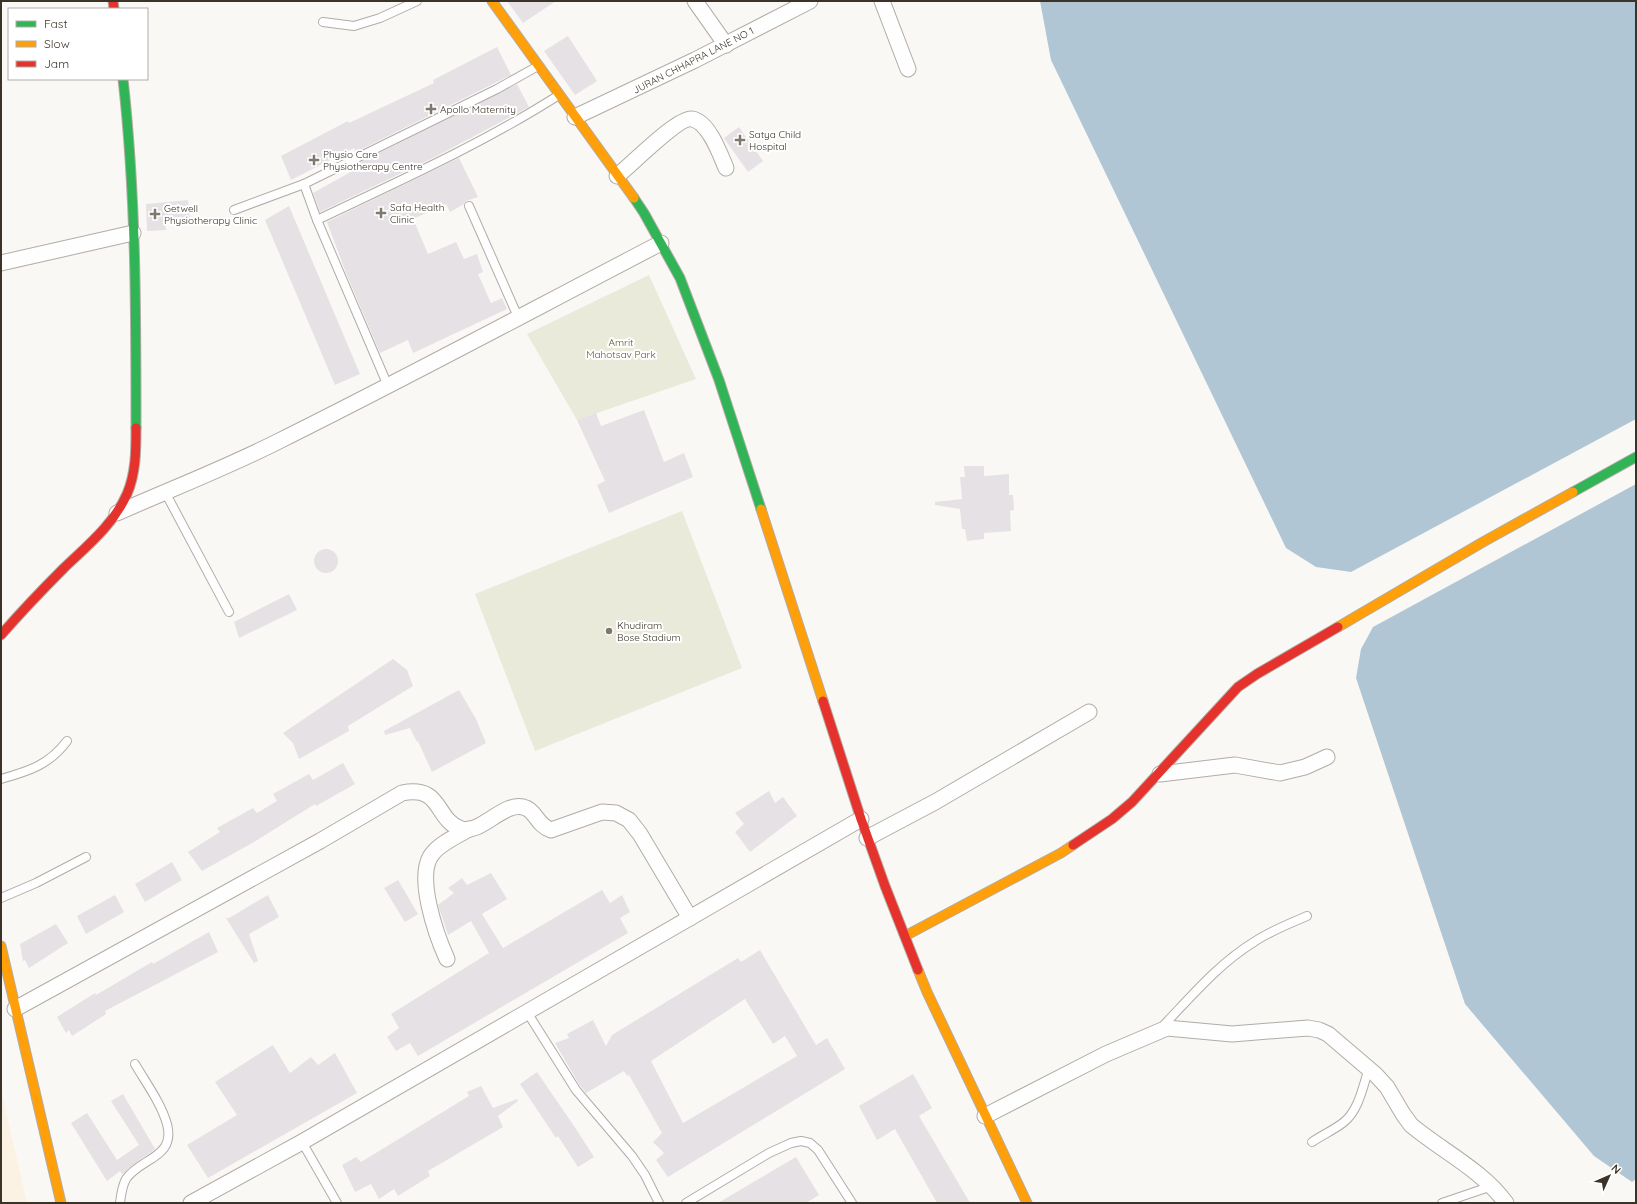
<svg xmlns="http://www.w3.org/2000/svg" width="1637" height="1204" viewBox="0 0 1637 1204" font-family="Quicksand,sans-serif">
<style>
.built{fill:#fcf2e4}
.green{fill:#eaeada}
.water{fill:#b1c6d4}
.building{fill:#e6e1e4;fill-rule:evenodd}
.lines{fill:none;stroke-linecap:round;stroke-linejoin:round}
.lane-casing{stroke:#b1aca5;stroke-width:10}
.street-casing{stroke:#b1aca5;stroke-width:17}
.fast-casing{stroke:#b1aca5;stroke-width:11}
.slow-casing{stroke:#b1aca5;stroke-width:11}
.jam-casing{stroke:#b1aca5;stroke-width:11}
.lane{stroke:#fefefe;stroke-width:8}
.street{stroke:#fefefe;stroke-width:15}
.fast{stroke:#30b455;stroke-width:9}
.slow{stroke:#ff9f0a;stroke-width:9}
.jam{stroke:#e5322d;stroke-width:9}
.poi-dot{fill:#7e786f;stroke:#fff;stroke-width:1.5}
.labels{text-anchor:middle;stroke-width:4;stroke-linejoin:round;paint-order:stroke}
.street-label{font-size:10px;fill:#3b3327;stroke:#fff}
.poi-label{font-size:10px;fill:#3b3327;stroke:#fff;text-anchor:start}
.park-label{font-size:10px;fill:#585a23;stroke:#fff}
</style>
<rect width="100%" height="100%" fill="#faf8f5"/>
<polygon class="built" points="1,1090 12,1137 27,1203 1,1203"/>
<g class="green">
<polygon points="649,275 696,379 577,420 527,334"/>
<polygon points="682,511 742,668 535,751 475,594"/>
</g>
<g class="water">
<polygon points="1040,1 1636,1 1636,419 1351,572 1316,567 1286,548 1051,60"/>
<polygon points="1636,484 1636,1179 1632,1182 1594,1156 1465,1004 1356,678 1361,649 1373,627"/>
</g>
<g class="building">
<polygon points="507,1 556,1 523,23"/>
<polygon points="568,36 597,81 575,95 544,51"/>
<polygon points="497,47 511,75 356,152 354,148 291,180 281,156 348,121 349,123 434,83 433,80"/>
<polygon points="517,84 529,107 437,156 320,212 313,193 363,165 361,162"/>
<polygon points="739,127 763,161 748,172 724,138"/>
<polygon points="459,158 478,197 466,201 464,204 450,212 446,204 413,219 428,254 456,242 464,259 477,254 483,272 478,274 491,303 502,298 507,309 413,353 408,340 380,353 346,273 327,222"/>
<polygon points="188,200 190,218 165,221 166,230 147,231 146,204"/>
<polygon points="289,206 360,374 335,385 265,220"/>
<polygon points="644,410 664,462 684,453 693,477 609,513 597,485 605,481 577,420 596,413 601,426"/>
<polygon points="964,466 984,466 984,476 1009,474 1009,495 1013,495 1014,510 1010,511 1011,531 984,533 984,539 967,541 965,529 962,529 960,509 935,505 935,502 962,499 960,477 965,477"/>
<circle cx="326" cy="561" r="12"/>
<polygon points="289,594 297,610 239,638 234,622"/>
<polygon points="393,659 407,670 413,686 348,726 349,731 299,759 293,743 283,733"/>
<polygon points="459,690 476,719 486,743 432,772 418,741 417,742 410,728 385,735 384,731"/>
<polygon points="343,763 355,784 316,806 315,804 254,842 202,871 188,852 220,832 217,828 253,808 257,813 277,801 273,794 309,774 313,780"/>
<polygon points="769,791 775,803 783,797 797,816 750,852 735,832 744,824 735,813"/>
<polygon points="172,862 182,880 145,902 135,884"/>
<polygon points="491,873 507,899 482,914 503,948 602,890 610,903 622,895 630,912 620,918 628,933 418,1056 410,1043 396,1051 387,1037 399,1028 391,1014 489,953 471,921 448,935 438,905 454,893 448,888 462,878 467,885"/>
<polygon points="398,880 418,914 405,922 384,888"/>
<polygon points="115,895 124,912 86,934 77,916"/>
<polygon points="268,895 279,917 249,934 258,961 254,963 226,918 229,918"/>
<polygon points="56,924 68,943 29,968 25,960 23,961 20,944"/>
<polygon points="209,932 218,952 105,1011 106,1014 72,1036 69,1030 66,1033 57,1017 95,993 96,995 152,962 153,964"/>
<path d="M760 950 816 1045 827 1038 845 1069 668 1177 656 1160 664 1153 653 1142 662 1133 629 1075 627 1076 624 1071 586 1093 579 1084 555 1043 569 1038 567 1034 593 1020 606 1046 612 1035 738 958 741 962ZM745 999 773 1044 785 1036 797 1056 683 1123 651 1061Z"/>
<polygon points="273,1045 290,1073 311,1057 318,1065 335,1053 357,1093 208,1178 187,1145 237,1115 215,1082"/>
<polygon points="537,1072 576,1129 594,1157 578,1167 558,1136 556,1138 520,1084"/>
<polygon points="913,1074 932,1108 919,1116 970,1203 937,1203 895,1129 877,1140 859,1106"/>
<polygon points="481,1086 493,1108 517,1099 518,1101 498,1116 503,1127 428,1171 430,1176 398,1196 394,1189 379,1199 371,1184 355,1192 342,1165 356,1157 361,1162 469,1096 467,1092"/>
<polygon points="123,1094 155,1149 129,1168 124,1173 122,1174 120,1171 107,1181 71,1123 87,1113 117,1160 139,1145 111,1101"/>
<polygon points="796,1157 819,1195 806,1203 718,1203"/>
</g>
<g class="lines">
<g class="lane-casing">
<g id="lane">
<polyline points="323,22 354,26 380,18 417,1"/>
<polyline points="304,184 317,220 388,386"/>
<polyline points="469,206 518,317"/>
<polyline points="234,210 304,184 497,89 538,66"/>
<path d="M317 220C399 181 482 144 559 95"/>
<polyline points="165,492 229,612"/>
<path d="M1 779C29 771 49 765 67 741"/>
<polyline points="1,898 36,883 86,857"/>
<polyline points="527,1012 576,1090 632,1156 645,1175 659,1203"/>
<path d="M1161 1028C1190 998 1218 964 1254 942 1270 931 1289 924 1307 916"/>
<polyline points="302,1142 337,1203"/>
<path d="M1312 1142C1322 1135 1334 1130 1344 1122 1359 1110 1363 1086 1369 1068"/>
<path d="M120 1203C121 1195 122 1186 126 1179 140 1158 176 1158 167 1124 161 1103 146 1083 135 1064"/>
<polyline points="686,1203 769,1153 791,1143 801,1141 810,1143 818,1150 852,1203"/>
<polyline points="1442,1203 1492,1186"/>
</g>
</g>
<g class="street-casing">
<g id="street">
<polyline points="695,1 726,45"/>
<polyline points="882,1 908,69"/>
<polyline points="575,117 695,60 810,1"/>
<path d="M617 176C630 166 679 116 692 119 709 122 720 154 726 168"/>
<polyline points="1,263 133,233"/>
<path d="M117 513C171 489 226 468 279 441 408 377 534 309 661 243"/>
<polyline points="1160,774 1235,765 1280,773 1305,767 1327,757"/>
<polyline points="867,838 935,802 1089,712"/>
<path d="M447 959C437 937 414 874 433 853 441 843 457 836 469 829"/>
<path d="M15 1009 320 841 402 793C443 785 434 819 461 829 481 835 505 799 526 808 536 812 537 825 551 830L602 812 616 813 629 820 640 834 690 918"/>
<path d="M985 1116 1106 1054 1167 1028 1232 1034 1308 1028 1319 1030 1328 1034 1376 1075 1387 1087 1403 1114 1411 1125C1442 1151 1482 1170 1506 1203"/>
<polyline points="191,1203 302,1142 861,819"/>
</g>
</g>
<g class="fast-casing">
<g id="fast">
<path d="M123 79C136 195 136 311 136 428"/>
<polyline points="634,198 644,213 680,278 719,380 761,509"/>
<polyline points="1573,492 1636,457"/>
</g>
</g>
<g class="slow-casing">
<g id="slow">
<polyline points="492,1 634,198"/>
<polyline points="761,509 823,701"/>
<polyline points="1338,627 1483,542 1573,492"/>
<polyline points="905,936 1061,853 1073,845"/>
<polyline points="1,946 61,1203"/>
<polyline points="918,970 927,992 1027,1203"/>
</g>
</g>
<g class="jam-casing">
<g id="jam">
<polyline points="113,1 114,9"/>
<path d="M1 635C21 612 42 590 64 568 87 546 114 524 127 494 136 473 136 450 136 428"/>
<polyline points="823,701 861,819 885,886 918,970"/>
<polyline points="1073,845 1112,819 1132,802 1238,687 1257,674 1338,627"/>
</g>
</g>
<use href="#lane" class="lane"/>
<use href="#street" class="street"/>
<use href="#fast" class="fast"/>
<use href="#slow" class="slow"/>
<use href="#jam" class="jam"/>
</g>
<g class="poi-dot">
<path d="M429 103h4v4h4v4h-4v4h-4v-4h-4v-4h4z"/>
<path d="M738 134h4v4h4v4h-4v4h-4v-4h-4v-4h4z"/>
<path d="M312 154h4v4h4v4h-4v4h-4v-4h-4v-4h4z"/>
<path d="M379 207h4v4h4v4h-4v4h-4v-4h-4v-4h4z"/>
<path d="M153 208h4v4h4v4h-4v4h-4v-4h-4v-4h4z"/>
<circle cx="609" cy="631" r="4"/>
</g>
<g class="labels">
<g class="street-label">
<text transform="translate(693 60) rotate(-27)" y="4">JURAN CHHAPRA LANE NO 1</text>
</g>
<g class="poi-label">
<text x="440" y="113">Apollo Maternity</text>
<text x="749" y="138">Satya Child<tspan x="749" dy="12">Hospital</tspan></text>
<text x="323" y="158">Physio Care<tspan x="323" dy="12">Physiotherapy Centre</tspan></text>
<text x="390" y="211">Safa Health<tspan x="390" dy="12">Clinic</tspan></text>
<text x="164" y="212">Getwell<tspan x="164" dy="12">Physiotherapy Clinic</tspan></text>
<text x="617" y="629">Khudiram<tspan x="617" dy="12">Bose Stadium</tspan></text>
</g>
<g class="park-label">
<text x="621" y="346">Amrit<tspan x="621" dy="12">Mahotsav Park</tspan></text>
</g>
</g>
<rect width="1637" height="1204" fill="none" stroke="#3b3327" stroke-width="4"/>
<rect x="8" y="8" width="140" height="72" fill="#ffffff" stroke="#b1ada9"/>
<rect x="16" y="21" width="20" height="6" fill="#30b455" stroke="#b1ada9"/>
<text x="44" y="28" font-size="12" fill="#3b3327">Fast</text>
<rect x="16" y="41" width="20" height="6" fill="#ff9f0a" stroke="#b1ada9"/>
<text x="44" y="48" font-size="12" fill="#3b3327">Slow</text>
<rect x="16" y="61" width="20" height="6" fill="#e5322d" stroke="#b1ada9"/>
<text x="44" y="68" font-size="12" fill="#3b3327">Jam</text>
<g transform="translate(1609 1176) rotate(45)" stroke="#ffffff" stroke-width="3" paint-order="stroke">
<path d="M0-3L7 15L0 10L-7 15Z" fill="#3b3327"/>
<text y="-6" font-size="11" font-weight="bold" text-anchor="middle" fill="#3b3327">N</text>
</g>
</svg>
